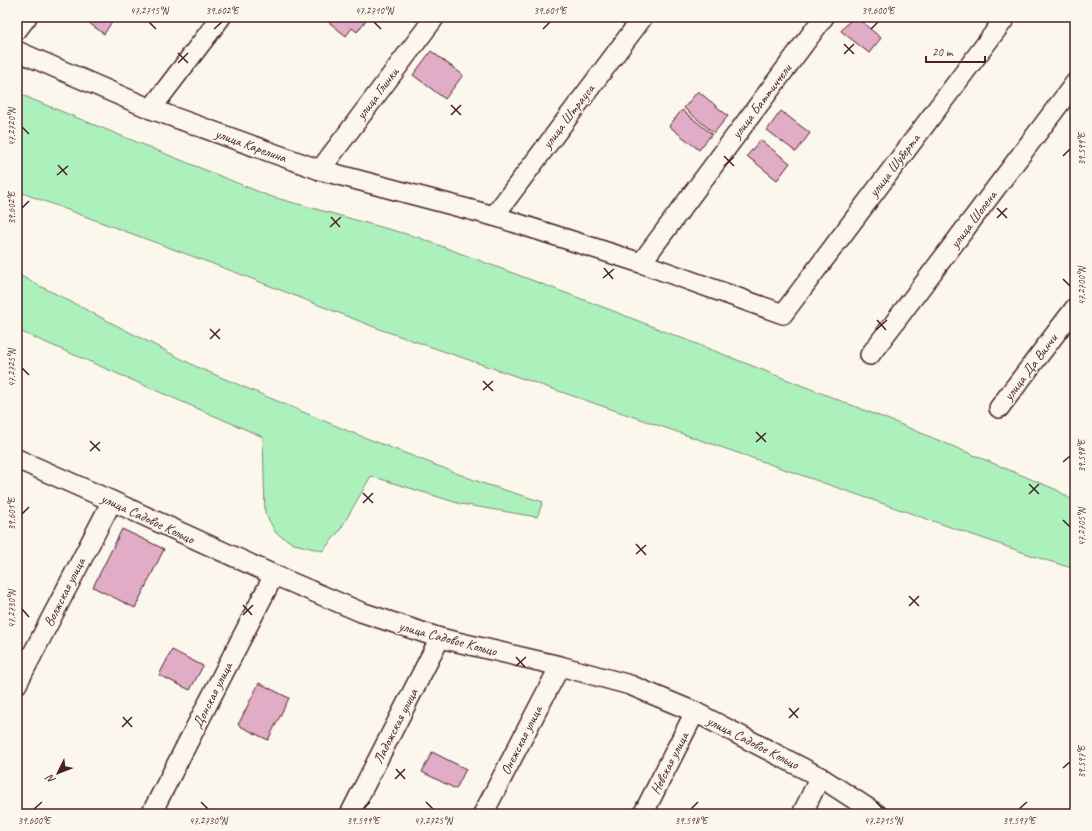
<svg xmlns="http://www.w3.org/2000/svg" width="1092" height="831" viewBox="0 0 1092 831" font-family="Caveat,sans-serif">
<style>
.green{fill:#acf1bc;stroke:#7b8874}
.building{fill:#e1acc6;stroke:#4a1f2b}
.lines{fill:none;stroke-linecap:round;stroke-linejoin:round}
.minor-casing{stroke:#4a1f2b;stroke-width:22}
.minor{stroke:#fbf7ec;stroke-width:19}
.ticks{fill:none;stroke:#4a1f2b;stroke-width:1.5}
.labels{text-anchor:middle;stroke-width:3;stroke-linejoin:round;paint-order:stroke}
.street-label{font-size:14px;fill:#4a1f2b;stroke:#fbf7ec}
.neatline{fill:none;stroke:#4a1f2b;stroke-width:1.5}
.ticks-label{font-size:10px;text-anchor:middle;fill:#4a1f2b}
</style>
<rect width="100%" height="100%" fill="#fbf7ec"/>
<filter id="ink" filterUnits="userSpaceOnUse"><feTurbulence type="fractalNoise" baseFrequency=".025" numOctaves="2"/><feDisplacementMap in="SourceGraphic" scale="8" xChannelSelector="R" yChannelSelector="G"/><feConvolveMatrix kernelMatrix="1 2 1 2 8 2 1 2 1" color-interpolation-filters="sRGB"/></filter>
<g filter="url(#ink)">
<g class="green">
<polygon points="17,92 31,99 269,196 417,237 603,307 902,425 1057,490 1075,502 1075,569 1042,559 689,436 382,330 232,271 17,191"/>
<polygon points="17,274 199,368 348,431 482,483 543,502 537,517 461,504 371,476 340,530 323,551 294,544 276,533 265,513 263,437 17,330"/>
</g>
<g class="building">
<polygon points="81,17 115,17 104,34"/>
<polygon points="327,17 362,17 366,20 357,32 352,28 346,36 325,19"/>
<polygon points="591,17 603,17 599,23"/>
<polygon points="853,17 856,17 881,38 869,53 841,31"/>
<polygon points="431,51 463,75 445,99 413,75"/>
<polygon points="698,91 728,116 714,133 684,108"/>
<polygon points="682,110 712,134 699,150 669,126"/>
<polygon points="781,111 810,133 796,152 767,130"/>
<polygon points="760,140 790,163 777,180 747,156"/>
<polygon points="122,529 164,549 135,608 93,587"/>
<polygon points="172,650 203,666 190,690 159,675"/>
<polygon points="259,683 289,698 268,740 238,725"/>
<polygon points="432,752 466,769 456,789 422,772"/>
</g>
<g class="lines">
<g class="minor-casing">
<g id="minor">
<polyline points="17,30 27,17"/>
<polyline points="17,51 151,109 320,170 494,216 641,263 783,314 1006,17"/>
<polyline points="151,109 221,17"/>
<polyline points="320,170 435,17"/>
<polyline points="494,216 643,17"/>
<polyline points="641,263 824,17"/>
<polyline points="870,355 1075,83"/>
<polyline points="999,408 1075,308"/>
<polyline points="17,459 112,501 274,575 361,612 440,638 560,666 630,685 695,712 820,777 877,814"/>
<polyline points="17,684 112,501"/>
<polyline points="151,814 274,575"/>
<polyline points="350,814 440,638"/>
<polyline points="483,814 560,666"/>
<polyline points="643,814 695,712"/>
<polyline points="802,814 820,777"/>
</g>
</g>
<use href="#minor" class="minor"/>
</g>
</g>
<path class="ticks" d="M149 22 156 29M374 22 381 29M214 29 222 22M543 29 550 22M871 29 878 22M844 44 854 54M178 53 188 63M844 54 854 44M178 63 188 53M451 105 461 115M451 115 461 105M22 127 29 134M724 156 734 166M1063 156 1070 149M58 165 67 175M724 166 734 157M57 175 68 166M22 208 29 201M997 208 1007 218M331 217 340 227M997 218 1007 208M330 227 341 217M604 268 613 279M603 278 614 269M1063 279 1070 286M877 320 886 330M210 329 220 339M876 330 887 320M210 339 220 329M22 368 29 375M483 381 493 391M483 390 493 381M756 432 766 442M90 441 100 451M756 442 766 433M90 451 100 442M1063 462 1070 456M1029 484 1039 494M363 493 373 503M1029 494 1039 484M363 503 373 493M22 514 29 507M1063 520 1070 527M636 544 646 555M636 554 646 545M909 596 919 606M243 605 252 615M909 606 919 596M22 609 29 617M243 615 253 605M516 657 525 667M516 666 526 657M789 708 798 718M123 717 132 727M789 718 799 708M122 727 132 717M1063 768 1070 762M396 769 405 779M395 779 405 769M201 802 208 809M426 802 433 809M876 802 883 809M34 809 42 802M363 809 370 802M691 809 698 802M1019 809 1027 802"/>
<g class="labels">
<g class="street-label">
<text transform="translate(377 93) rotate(-53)" y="5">улица Глинки</text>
<text transform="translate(761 101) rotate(-53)" y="5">улица Баттиччели</text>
<text transform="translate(568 116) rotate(-53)" y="5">улица Штрауса</text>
<text transform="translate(251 145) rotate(20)" y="5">улица Карелина</text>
<text transform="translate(894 165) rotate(-53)" y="5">улица Шуберта</text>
<text transform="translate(973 219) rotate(-53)" y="5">улица Шопена</text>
<text transform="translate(1030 367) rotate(-53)" y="5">улица Да Винчи</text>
<text transform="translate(148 518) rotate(25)" y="5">улица Садовое Кольцо</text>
<text transform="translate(64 592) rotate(-63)" y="5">Волжская улица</text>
<text transform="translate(448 638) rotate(15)" y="5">улица Садовое Кольцо</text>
<text transform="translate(212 695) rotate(-63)" y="5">Донская улица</text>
<text transform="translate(395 726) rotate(-63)" y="5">Ладожская улица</text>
<text transform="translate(521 740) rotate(-63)" y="5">Онежская улица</text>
<text transform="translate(753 742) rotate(27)" y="5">улица Садовое Кольцо</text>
<text transform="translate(669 763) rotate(-63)" y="5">Невская улица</text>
</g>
</g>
<rect width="1092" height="831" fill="none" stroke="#fbf7ec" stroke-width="44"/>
<g transform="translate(58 773) rotate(227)" stroke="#fbf7ec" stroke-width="3" paint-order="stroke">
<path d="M0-3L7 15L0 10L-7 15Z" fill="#4a1f2b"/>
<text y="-6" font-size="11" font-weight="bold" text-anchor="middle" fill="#4a1f2b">N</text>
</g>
<path d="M926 56v6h59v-6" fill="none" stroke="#4a1f2b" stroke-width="2"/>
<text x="932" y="56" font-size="12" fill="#4a1f2b" stroke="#fbf7ec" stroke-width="3" paint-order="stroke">20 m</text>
<rect x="22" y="22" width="1048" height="787" class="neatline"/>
<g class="ticks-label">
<text x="149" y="14">47.2715°N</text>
<text x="222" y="14">39.602°E</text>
<text x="374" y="14">47.2710°N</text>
<text x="550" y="14">39.601°E</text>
<text x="878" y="14">39.600°E</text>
<text transform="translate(11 127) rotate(-90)" y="4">47.2720°N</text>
<text transform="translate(1081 149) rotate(-90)" y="4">39.599°E</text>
<text transform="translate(11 208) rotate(-90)" y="4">39.602°E</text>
<text transform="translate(1081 286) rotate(-90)" y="4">47.2700°N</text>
<text transform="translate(11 368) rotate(-90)" y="4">47.2725°N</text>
<text transform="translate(1081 456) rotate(-90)" y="4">39.598°E</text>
<text transform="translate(11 514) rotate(-90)" y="4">39.601°E</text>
<text transform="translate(1081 527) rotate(-90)" y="4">47.2705°N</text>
<text transform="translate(11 609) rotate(-90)" y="4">47.2730°N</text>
<text transform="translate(1081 762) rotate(-90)" y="4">39.597°E</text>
<text x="34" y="824">39.600°E</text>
<text x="208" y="824">47.2730°N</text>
<text x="363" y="824">39.599°E</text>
<text x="433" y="824">47.2725°N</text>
<text x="691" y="824">39.598°E</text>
<text x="883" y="824">47.2715°N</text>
<text x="1019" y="824">39.597°E</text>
</g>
</svg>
